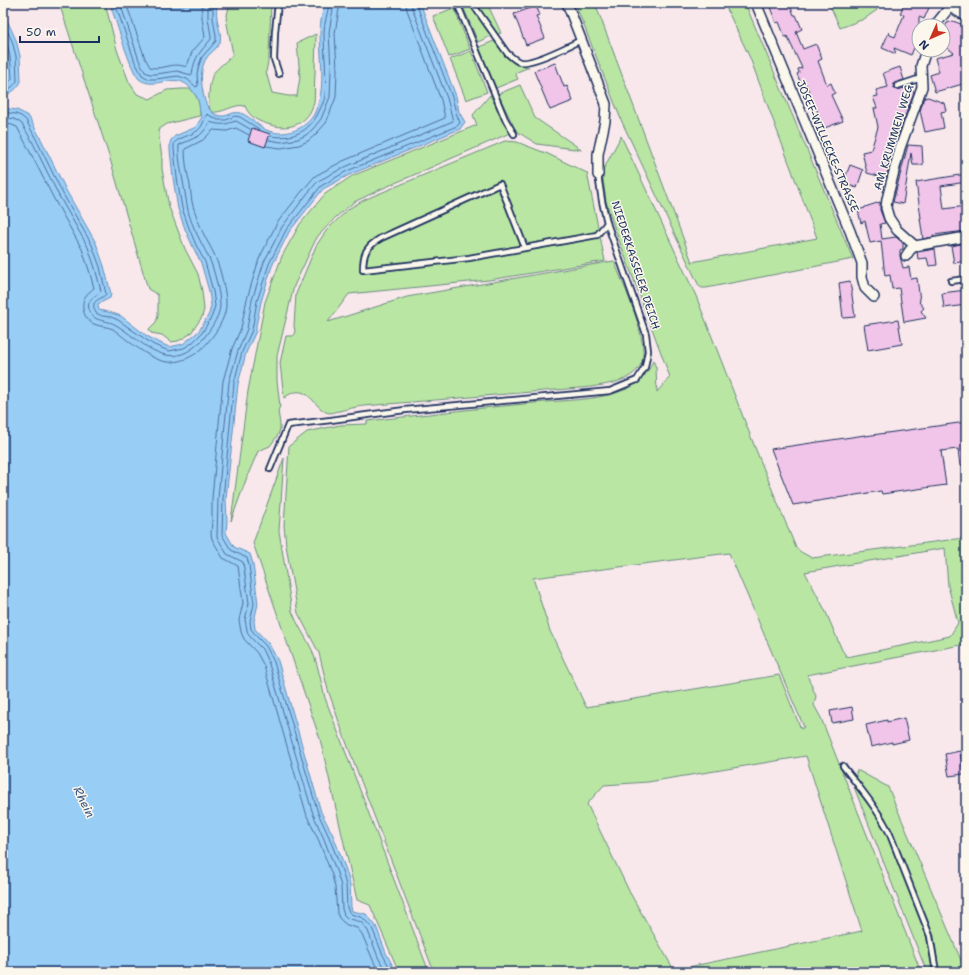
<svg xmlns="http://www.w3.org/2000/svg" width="969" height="975" viewBox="0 0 969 975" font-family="'Shantell Sans',sans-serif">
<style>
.green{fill:#bae6a3;stroke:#6a8a80;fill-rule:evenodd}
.water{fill:#98cdf6;stroke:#668eb9}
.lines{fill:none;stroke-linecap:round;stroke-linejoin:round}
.shore{stroke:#4d6e9b;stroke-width:1}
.building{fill:#f1c4e9;stroke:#1b2f5e}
.lane-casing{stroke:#1b2f5e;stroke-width:8}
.street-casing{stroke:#1b2f5e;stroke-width:12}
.lane{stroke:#fbf7ec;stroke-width:4.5}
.street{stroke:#fbf7ec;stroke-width:9}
.labels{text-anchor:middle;stroke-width:3;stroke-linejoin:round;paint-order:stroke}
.street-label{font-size:11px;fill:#1b2f5e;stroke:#fbf7ec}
.water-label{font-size:12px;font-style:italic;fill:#3a5684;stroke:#fbf7ec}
</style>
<rect width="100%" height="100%" fill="#f8e8eb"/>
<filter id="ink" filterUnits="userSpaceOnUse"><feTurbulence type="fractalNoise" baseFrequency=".025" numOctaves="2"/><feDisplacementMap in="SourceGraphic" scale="8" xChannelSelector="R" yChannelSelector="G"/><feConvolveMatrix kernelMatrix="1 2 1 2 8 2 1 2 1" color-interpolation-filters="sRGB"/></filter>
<g filter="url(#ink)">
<g class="green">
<path d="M59 3H105L117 50 129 82 137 94 150 99 167 90 181 89H191C198 98 200 103 200 115L199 116 167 124 158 130 162 158V169L169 207 185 249 198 274 202 291 204 309 202 317 191 333 184 338 178 341 171 342 162 335 151 333 149 329 156 322 158 316V295L148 289 110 159Z"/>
<path d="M230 3H271L269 56 266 72 272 93 288 96H297L300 77 297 43 316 34C316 47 315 60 315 74 314 83 315 93 314 102 309 123 291 131 271 125 259 122 250 118 245 106 234 103 223 114 211 112 207 105 209 82 213 74 215 70 229 59 233 54L226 19Z"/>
<polygon points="464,3 468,3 491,36 478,42 462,4"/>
<polygon points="474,3 487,3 501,33 496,35"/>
<polygon points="575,3 595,3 692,262 817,238 750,58 724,3 745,3 853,259 706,288 702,288 699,286 622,122"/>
<polygon points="829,3 874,3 877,10 864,19 840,28"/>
<polygon points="454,8 470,49 449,57 433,16"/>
<polygon points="494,41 506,57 516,65 529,67 515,73 518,79 496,88 479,47"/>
<polygon points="471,51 487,92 466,100 450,59"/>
<polygon points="520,85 535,118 582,150 537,144 516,131 498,94"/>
<polygon points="490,95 510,133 379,190 354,202 336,217 318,236 315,241 294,286 277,356 277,381 280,406 278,411 280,424 280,429 278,435 270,446 258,451 247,477 231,521 248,391 265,302 282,256 300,224 325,194 352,176 477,125 473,115"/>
<path d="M621 136 696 296 756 450 796 548 801 552 812 558 964 538 965 543 962 566 966 584V644L807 675 816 696 814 705 821 718 921 972H434L381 834 344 736 328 690 319 653 298 613 290 569 286 545 284 526 289 446 307 432 340 425 367 424V421C422 415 478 408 534 403 565 400 598 401 627 389 638 384 650 372 653 360L656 368 657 392 670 377 613 224 606 201 602 172ZM945 548 948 586 958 623 950 636 847 657 842 650 825 610 805 572ZM729 553 804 727 801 729 779 675 586 707 550 631 533 578ZM806 756 862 931 674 970 630 893 587 804 604 785 648 782Z"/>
<path d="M505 141 517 142 548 154 587 173 605 261 489 280 349 294 328 322 407 297 614 261C622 282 653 347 640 366 630 382 608 384 591 387L364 406C356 407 347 409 339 411 336 411 332 413 330 413 314 412 309 378 284 398L280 363 286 336H293L295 331 294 326 296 294 316 246 326 231 338 219 350 208 364 200Z"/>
<path d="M284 458 279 531 292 611C297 625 306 637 312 650 318 665 321 682 325 698L429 972H399L370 905 357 900 320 739 253 543Z"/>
<polygon points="856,771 859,771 888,787 966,972 939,972 934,936 885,817 856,777"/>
<polygon points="854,787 866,799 875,813 888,837 926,935 933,972 928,972 925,965 924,965"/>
</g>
<g class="water">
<path d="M111 3H217C217 8 216 13 217 18 218 26 222 35 220 42 218 47 212 52 208 56 199 67 201 84 204 97 206 107 213 117 224 116 230 115 234 111 241 113 251 117 260 128 269 131 285 137 306 129 314 114 327 88 320 61 320 33 320 23 322 12 325 3H420L456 96 459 112 465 122 462 126 460 129 349 175 323 189 289 232 272 266 261 302 256 326V331L246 353 238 384 226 499 227 521 226 533 234 547 250 554 253 564 258 604 254 621 255 629 269 644 278 661 321 812 333 835 346 870 350 884 351 907 352 911 366 914 376 926 386 953 396 972H3V108L17 110 23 113 29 117 40 137 67 192 96 243 104 266 111 294 110 298 98 304V306L99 310 112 313 121 316 147 336 156 341 169 347 183 344 189 339 199 331 209 314 211 306 209 291 201 263 193 247 185 229 178 209 173 178 170 150V143L171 140 175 136 194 128 197 125 202 117C198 111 201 104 196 96 193 92 189 85 184 83 170 75 153 90 139 79 131 72 116 21 111 7Z"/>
<path d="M3 11 16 40 20 56 21 81C19 88 10 94 3 96Z"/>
</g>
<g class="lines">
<g class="shore">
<polyline points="115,3 135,62 142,75 149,79 156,79 178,76 187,79 196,87 198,86 197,74 199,65 202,57 216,41 216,36 213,18 213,3"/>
<path d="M120 3 139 60 145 72 150 74H156L177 71 191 75 192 74C195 55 200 53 211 39V36L208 18V3"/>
<path d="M126 3 145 58 150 67C159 70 168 65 177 65 181 65 184 67 187 66L192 52 205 37 202 18V3"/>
<path d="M3 21 12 41 16 56 17 81C15 85 8 91 3 92"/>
<path d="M3 33C10 50 11 61 12 79L11 80 3 87"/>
<path d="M3 112 16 114 21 116 26 120 36 139 63 194 92 245 100 267 106 294C100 301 89 299 96 313L102 316 111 317 118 320 145 339 154 345 169 351 184 348 192 343 202 333 212 316 215 306 213 291 205 262 196 245 189 228 182 208 177 178 174 149V143C180 137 190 136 197 131 203 127 204 119 207 114L218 120H226L235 116 240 117 259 129"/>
<path d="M3 117 14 119 18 121 22 124 32 141 59 196 88 247 95 268 101 291C96 297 86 298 89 310 93 323 107 319 116 325 140 339 164 370 193 348 198 344 203 340 206 335 212 327 220 315 220 305 220 293 214 269 209 258 204 248 199 239 194 228 191 221 188 213 187 205 186 199 185 193 184 187 182 174 178 159 179 145L199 136 204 131 210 122C221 126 226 124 236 121L250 129"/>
<path d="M3 123 12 125 17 127 26 144 54 199 82 249 89 270 94 288C91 291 87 293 85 297 80 306 84 320 94 324 100 327 107 326 113 329 126 339 150 360 167 362 178 363 190 358 198 352 210 342 225 322 226 306 227 294 220 268 215 256 210 245 203 235 199 223 197 218 195 212 193 206 191 199 191 192 190 185 187 173 185 161 185 149L203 140 213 130 227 131 236 128 249 135"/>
<path d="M270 136C295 140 312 130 321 107 323 103 325 99 325 95 327 74 324 54 324 33 324 23 328 13 329 3"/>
<polyline points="269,140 281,142 298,139 306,135 313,129 321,119 330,97 331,70 329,32 334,3"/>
<polyline points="266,146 281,148 299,145 308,141 316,134 326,123 336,97 337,70 335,33 340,3"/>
<polyline points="379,972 373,960 362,934 357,928 347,925 343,922 339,918 337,913 335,887 332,875 319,841 307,816 264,666 257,653 244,639 241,632 239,620 243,603 238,566 227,560 223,558 212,539 211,534 212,521 212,498 223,381 232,349 241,328 247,299 259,259 277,223 303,190 315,176 343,161 445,118 441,100 407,10 406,3"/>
<polyline points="386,972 378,957 368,931 361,922 347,918 344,915 342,909 341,886 337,873 324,839 313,814 269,664 262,649 253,640 248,634 247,630 245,620 249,603 243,562 227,554 217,537 218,498 229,382 238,351 247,329 252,300 264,262 282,227 307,194 318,181 345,167 453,121 447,98 412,8 412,3"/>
<polyline points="392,972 383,955 372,928 363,918 351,914 349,912 347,908 346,885 342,871 329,837 318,813 274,662 266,646 257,637 251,629 250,621 254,604 249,565 247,558 231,550 222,535 223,499 234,383 242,352 252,330 257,301 269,264 286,230 321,186 347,171 457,126 460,123 456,113 452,97 417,6 417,3"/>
</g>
</g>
<g class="building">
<polygon points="772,3 789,3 794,15 796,15 802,29 796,32 803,49 816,44 822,59 818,61 827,85 831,83 835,93 831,95 843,121 822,129 817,115 819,115 806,84 802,86 797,74 799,73 798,69 802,68 787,36 785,37 779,22 776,23 770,7 773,6"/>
<polygon points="904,3 931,3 924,19 919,17 919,36 911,55 894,48 896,54 882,48 889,32 890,35 895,37 904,15 900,14"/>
<polygon points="536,6 540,15 536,16 545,38 526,45 514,14"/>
<polygon points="953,21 966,26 966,83 935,92 930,75 939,72 935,58 954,53 943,44 943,31 947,23"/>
<polygon points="555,63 564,87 567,86 573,101 550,110 534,71"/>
<polygon points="900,67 904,80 894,83 894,88 896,90 898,90 907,87 908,90 914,92 894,146 886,178 867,173 862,152 871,150 878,127 874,108 877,108 873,97 878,96 876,90 888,87 883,73"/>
<polygon points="928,97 944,103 946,111 941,112 944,128 925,132 920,111 924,98"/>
<polygon points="252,128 270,134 265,147 248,141"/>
<polygon points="908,145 922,146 923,165 913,165 911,153 903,204 893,202"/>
<polygon points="850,165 863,170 857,188 843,183"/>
<polygon points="966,174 966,182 941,186 944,209 966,206 966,231 933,235 933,237 923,239 920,218 921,218 916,182"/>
<polygon points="880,202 880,210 885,223 880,224 882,239 896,237 903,243 903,249 900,250 900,256 903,268 909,267 911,279 917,278 920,301 919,302 924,308 921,311 926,318 904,322 899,288 892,289 890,275 885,276 881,241 870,243 865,221 861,223 858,210 865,208 865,207"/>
<polygon points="966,243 966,261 954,263 951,246"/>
<polygon points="935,249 937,265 929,266 927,258 918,259 917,252 918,252"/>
<polygon points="850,281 855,317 843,318 839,283"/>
<polygon points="966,290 966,305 944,308 942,293"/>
<polygon points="898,320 902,344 868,350 864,325"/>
<polygon points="966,422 966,466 960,466 958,449 941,451 946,485 882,494 881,491 793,505 771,449 865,435 865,436"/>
<polygon points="852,707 854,719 832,723 830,711"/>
<polygon points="904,718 909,740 892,744 892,742 871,747 866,725 887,720 887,722"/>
<polygon points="960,751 964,774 949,776 945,754"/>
</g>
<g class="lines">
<g class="lane-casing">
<g id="lane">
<polyline points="278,3 275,32 274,59 279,74"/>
<polyline points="457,3 505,119 514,134"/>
<path d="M472 3 507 53C511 56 514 60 520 62 531 65 569 46 581 40"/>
<polyline points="897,86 921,78"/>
<path d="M525 248 500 184 381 238C366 247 363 253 363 270L469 258 597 235 607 223"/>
<polyline points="951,281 966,279"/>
<polyline points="270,469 288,425 331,420 367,415 405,410 610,391 637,380 645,367 648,351 646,334 607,223 602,201 598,175"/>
<path d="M843 766C859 787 877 808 889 832L930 936 936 972"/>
</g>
</g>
<g class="street-casing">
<g id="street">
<polyline points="567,3 606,104 605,121 598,154 598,175"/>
<polyline points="756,3 850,231 862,263 862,277 865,288 874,297"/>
<polyline points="950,7 966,16"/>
<path d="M935 26C939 19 950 9 951 3"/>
<polyline points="915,246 966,237"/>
<polyline points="906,256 910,250 915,246 897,230 889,218 886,208 887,199 900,148 922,87 921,66 926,50"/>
</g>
</g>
<use href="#lane" class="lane"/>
<use href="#street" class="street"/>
</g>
</g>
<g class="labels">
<g class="street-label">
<text transform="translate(893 137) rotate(-73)" y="4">AM KRUMMEN WEG</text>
<text transform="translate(828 146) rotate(67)" y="4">JOSEF-WILLECKE-STRASSE</text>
<text transform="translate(636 265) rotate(72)" y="4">NIEDERKASSELER DEICH</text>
</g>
<g class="water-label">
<text transform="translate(84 802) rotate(64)" y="4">Rhein</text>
</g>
</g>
<rect width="969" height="975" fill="none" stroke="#fbf7ec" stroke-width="16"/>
<rect x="8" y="8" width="953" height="959" fill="none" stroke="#1b2f5e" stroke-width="1.5" filter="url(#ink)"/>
<g transform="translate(931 38) rotate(225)"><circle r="19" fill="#fbf7ec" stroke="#a1a7b3"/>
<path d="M0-3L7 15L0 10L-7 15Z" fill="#c8321e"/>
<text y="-6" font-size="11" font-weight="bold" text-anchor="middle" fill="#1b2f5e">N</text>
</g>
<path d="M20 36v6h79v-6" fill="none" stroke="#1b2f5e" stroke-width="2"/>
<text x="26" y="36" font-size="12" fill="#1b2f5e" stroke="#fbf7ec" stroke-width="3" paint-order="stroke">50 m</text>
</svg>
